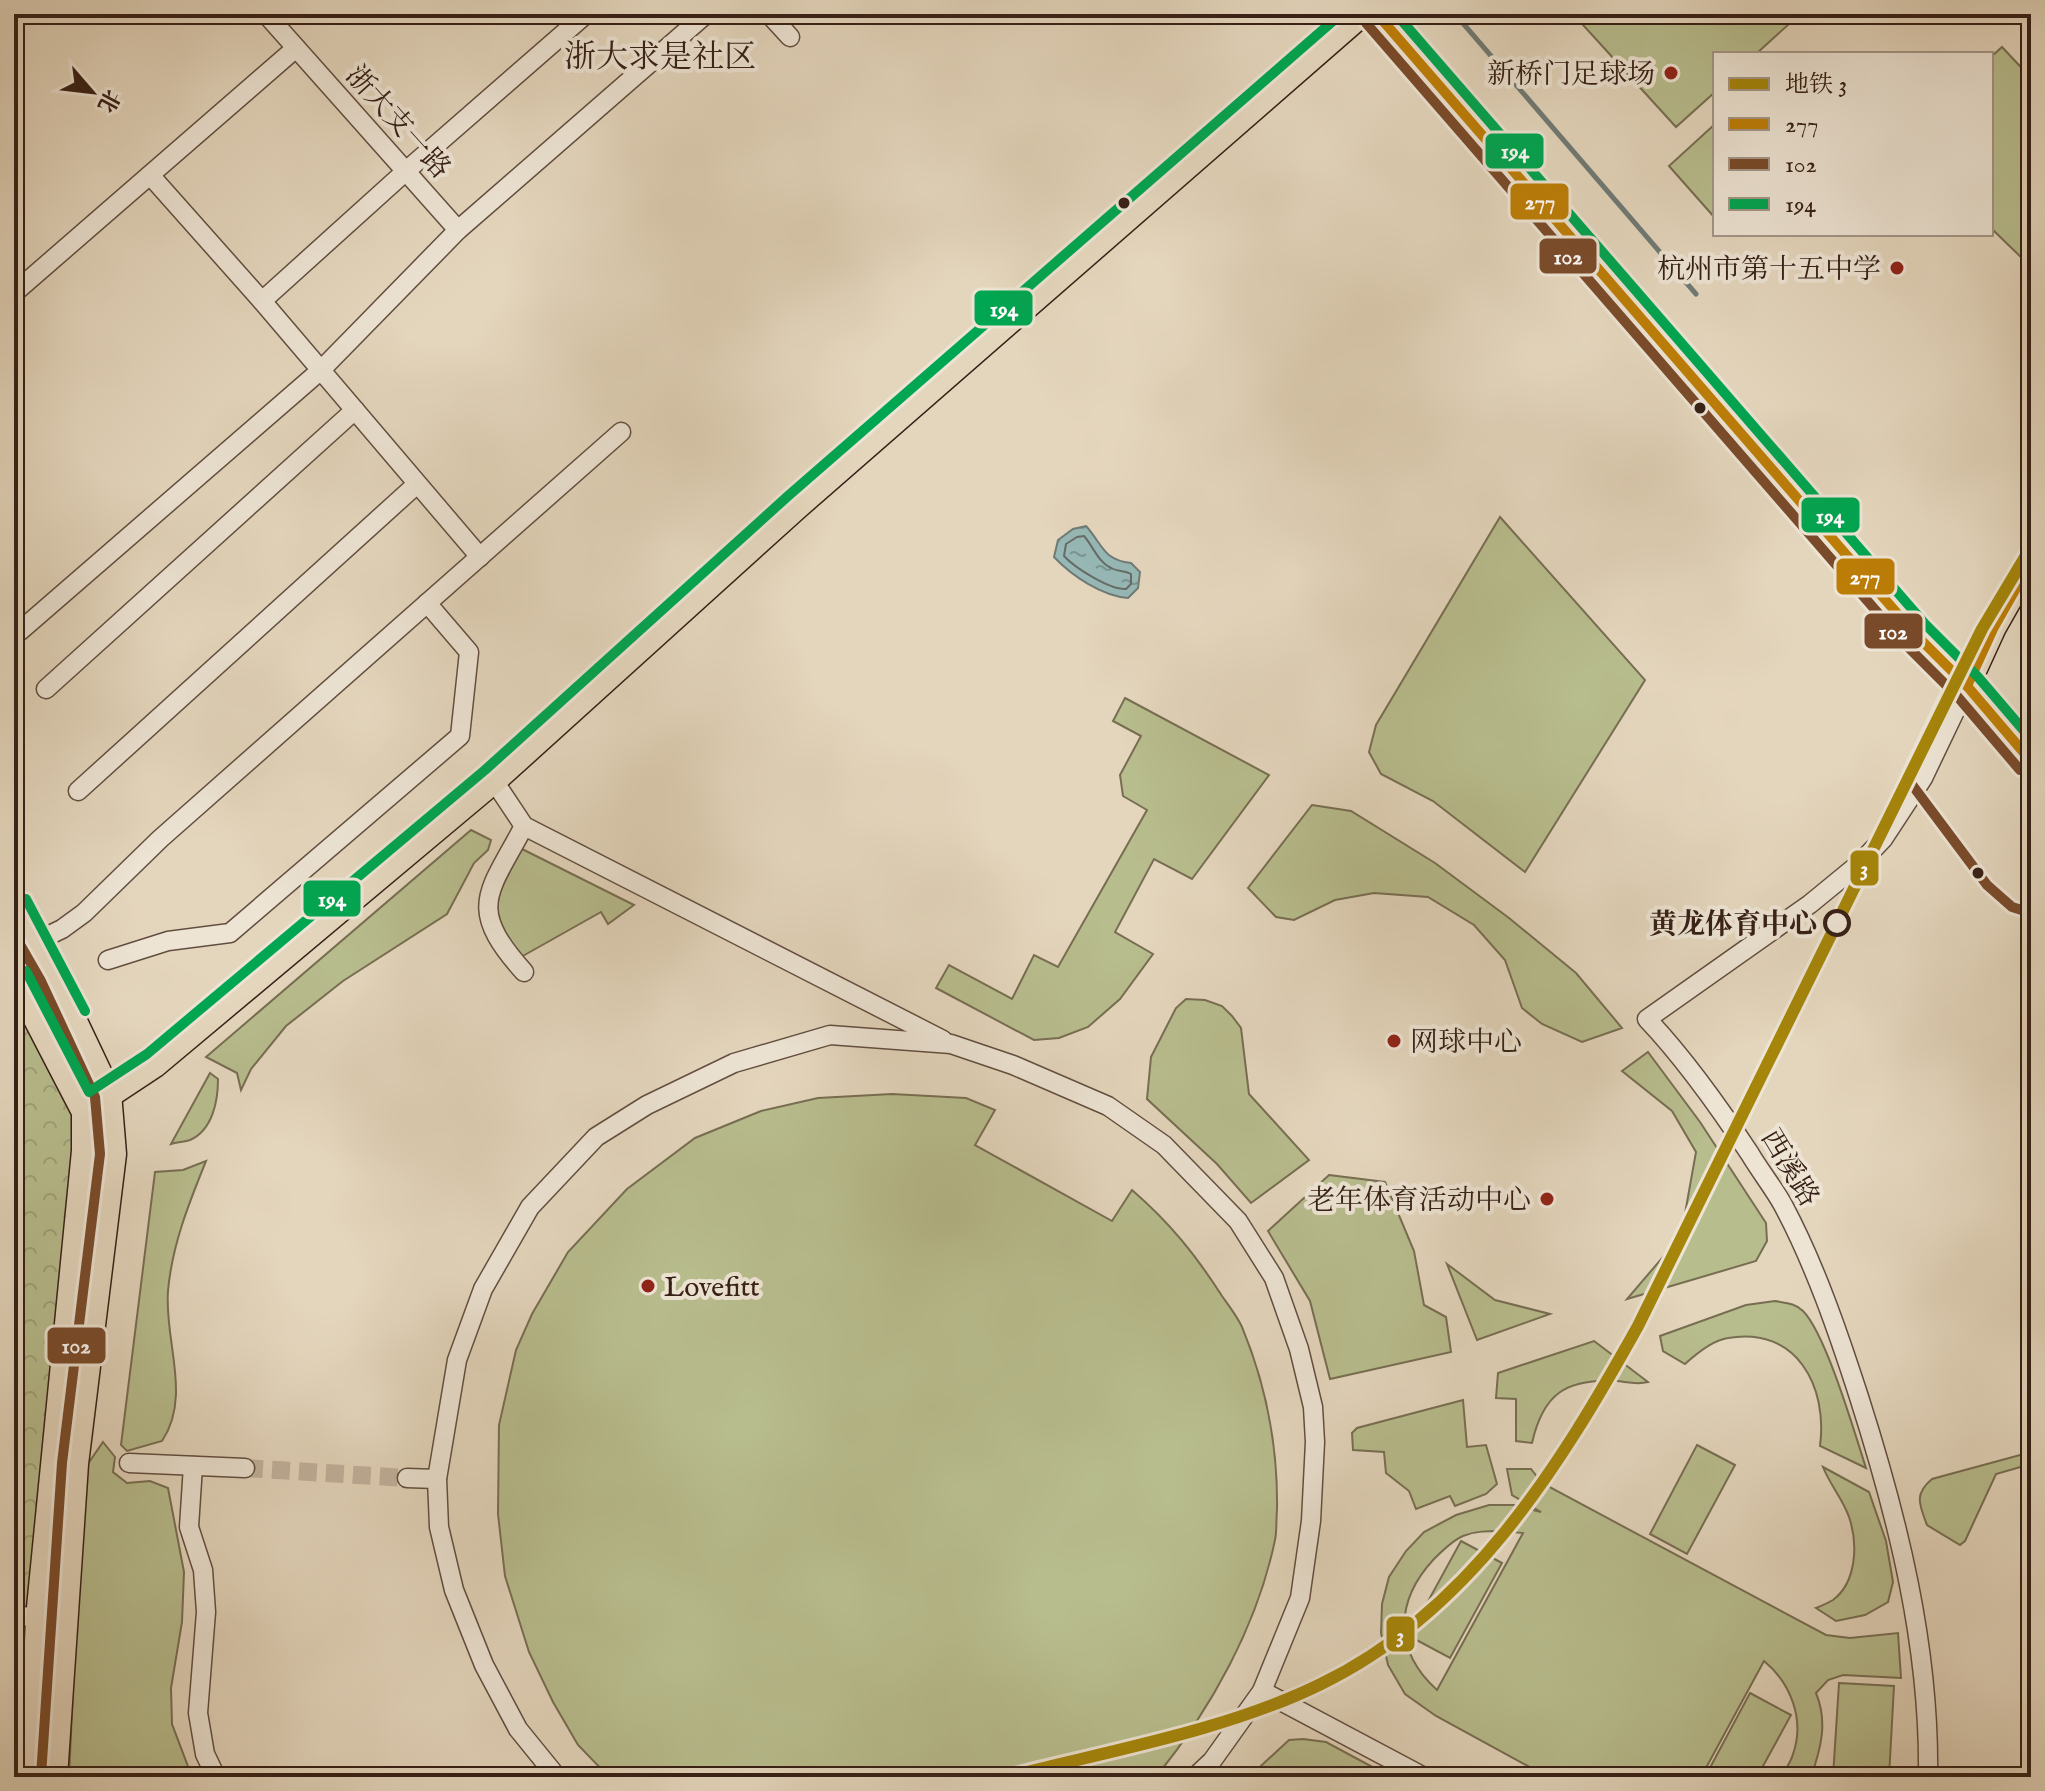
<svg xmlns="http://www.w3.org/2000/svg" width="2045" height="1791" viewBox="0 0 2045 1791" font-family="'IM FELL English','Noto Serif SC',serif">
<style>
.green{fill:#b8bd8e;stroke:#776e52;stroke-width:2;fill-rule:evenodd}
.park{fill:url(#park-crowns);stroke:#776e52;stroke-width:2}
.water{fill:url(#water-ripples);stroke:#707b76;stroke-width:2}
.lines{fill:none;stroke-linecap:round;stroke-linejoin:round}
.shore{stroke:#666c66;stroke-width:2}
.stream{stroke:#707b76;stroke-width:5}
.minor-tunnel{stroke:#c1b29c;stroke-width:18;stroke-dasharray:18 9;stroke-linecap:butt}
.minor-casing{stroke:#624e40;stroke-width:21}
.major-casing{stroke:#362016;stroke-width:27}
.minor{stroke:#ede4d4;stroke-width:18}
.major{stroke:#e4d6bd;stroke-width:24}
.bus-1-casing{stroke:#ede4d4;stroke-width:16}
.bus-2-casing{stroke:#ede4d4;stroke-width:16}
.bus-3-casing{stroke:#ede4d4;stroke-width:16}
.bus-1{stroke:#bd7e07;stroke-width:10}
.bus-2{stroke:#7a4b2a;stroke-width:10}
.bus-3{stroke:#00a651;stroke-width:10}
.metro-1-casing{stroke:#ede4d4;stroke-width:18}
.metro-1{stroke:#a5850a;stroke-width:12}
.poi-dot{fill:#8f2418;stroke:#ede4d4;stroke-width:3}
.bus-dot{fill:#362016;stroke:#ede4d4;stroke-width:3}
.stop-dot{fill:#ede4d4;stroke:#362016;stroke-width:4}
.labels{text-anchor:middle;stroke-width:8;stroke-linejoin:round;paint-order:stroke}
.poi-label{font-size:28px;fill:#362016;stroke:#ede4d4;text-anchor:end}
.street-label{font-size:28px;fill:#362016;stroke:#ede4d4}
.stop-label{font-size:28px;font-weight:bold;fill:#362016;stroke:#ede4d4;text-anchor:end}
.quarter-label{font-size:32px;fill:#362016;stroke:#ede4d4}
.line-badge{stroke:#ede4d4;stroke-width:3}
.badge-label{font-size:22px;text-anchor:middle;font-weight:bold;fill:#fff}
</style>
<defs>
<pattern id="park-crowns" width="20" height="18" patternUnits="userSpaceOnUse" patternTransform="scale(2)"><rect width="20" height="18" fill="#b8bd8e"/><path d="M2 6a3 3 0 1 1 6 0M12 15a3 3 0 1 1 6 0" fill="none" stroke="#9fa27a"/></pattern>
<pattern id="water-ripples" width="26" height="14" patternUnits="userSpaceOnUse" patternTransform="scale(2)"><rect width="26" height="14" fill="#96b8b6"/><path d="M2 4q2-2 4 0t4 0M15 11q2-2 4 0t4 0" fill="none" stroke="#7b9593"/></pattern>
</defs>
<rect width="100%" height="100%" fill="#e4d6bd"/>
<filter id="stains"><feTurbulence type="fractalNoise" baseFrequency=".0025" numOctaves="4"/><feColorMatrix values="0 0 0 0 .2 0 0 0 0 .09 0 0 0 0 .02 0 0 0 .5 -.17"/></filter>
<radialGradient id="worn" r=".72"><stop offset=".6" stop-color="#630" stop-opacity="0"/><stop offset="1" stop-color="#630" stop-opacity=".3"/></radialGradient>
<g class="green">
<polygon points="1573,14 1800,14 1756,54 1715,54 1715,92 1676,127"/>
<polygon points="2002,47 2031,78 2031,267 1991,228 1991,57"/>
<polygon points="1715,124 1715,218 1669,166"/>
<polygon points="1500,517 1645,680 1525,872 1433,801 1381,774 1369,752 1376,725"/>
<polygon points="1125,698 1269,775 1192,879 1154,859 1115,932 1153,954 1120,999 1088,1027 1059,1038 1034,1040 936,988 949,965 1012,999 1034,955 1058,967 1147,810 1123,796 1120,775 1141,736 1113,721"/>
<polygon points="1312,805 1351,811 1435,863 1509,918 1576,973 1622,1028 1582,1042 1542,1024 1522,1008 1505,960 1474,925 1428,897 1374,893 1335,900 1294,920 1276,917 1248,888"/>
<polygon points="471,830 491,840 488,850 474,863 447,914 343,981 286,1026 251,1069 241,1090 237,1073 206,1057"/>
<path d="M522 849 634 905 608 924 601 912 521 957C514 945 501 930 498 917 493 895 513 867 522 849Z"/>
<polygon points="1186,999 1205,1000 1222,1006 1232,1016 1241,1028 1249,1094 1309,1160 1251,1203 1217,1164 1147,1099 1151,1057 1176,1008"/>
<polygon points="1648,1052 1700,1122 1766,1223 1767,1241 1756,1261 1627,1299 1681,1236 1696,1152 1672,1111 1622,1071"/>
<path d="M210 1073 218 1079C218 1100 213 1130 190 1140 185 1142 177 1142 171 1144Z"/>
<path d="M892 1094 966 1098 995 1110 975 1145 1112 1221 1132 1190C1170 1223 1195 1254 1222 1296 1229 1306 1237 1316 1242 1327 1266 1385 1278 1448 1277 1510 1276 1520 1277 1531 1275 1540 1257 1626 1211 1709 1156 1777H609L578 1745 553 1702 529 1652 505 1576 498 1514 499 1425 516 1350 532 1314 568 1252 627 1189 695 1138 761 1111 818 1098Z"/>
<path d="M206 1161C189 1203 172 1245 168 1291 164 1341 192 1396 162 1441L127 1451 121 1445 155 1172 183 1170Z"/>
<polygon points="1329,1175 1385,1182 1414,1251 1424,1305 1446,1317 1451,1352 1330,1379 1310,1301 1268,1231"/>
<polygon points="1447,1264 1495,1300 1550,1314 1477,1340"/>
<path d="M1775 1301C1786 1303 1795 1303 1803 1311 1826 1334 1855 1434 1866 1468L1820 1446C1828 1386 1796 1326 1728 1338 1713 1340 1696 1354 1685 1364L1663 1351 1660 1336 1746 1305Z"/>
<path d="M1594 1341 1648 1382C1637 1385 1627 1382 1617 1381 1566 1378 1543 1394 1532 1443L1516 1441V1399L1496 1398 1498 1373Z"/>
<polygon points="1463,1400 1467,1447 1486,1445 1497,1484 1486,1494 1455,1506 1450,1496 1416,1509 1409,1491 1386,1473 1384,1452 1353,1450 1352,1433 1357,1428"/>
<polygon points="103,1442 115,1457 113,1472 127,1483 150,1481 168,1488 184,1572 182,1622 171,1688 172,1724 192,1777 69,1777 83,1471"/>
<polygon points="1697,1445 1735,1465 1687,1554 1650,1534"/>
<path d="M2031 1452V1464L1996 1474 1965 1541 1960 1545 1927 1525C1919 1504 1914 1494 1932 1479Z"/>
<path d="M1823 1467 1869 1492 1886 1541 1893 1582 1888 1602 1865 1615 1836 1621 1816 1608C1821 1606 1828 1603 1833 1600 1857 1582 1858 1543 1849 1517 1843 1499 1830 1485 1823 1467Z"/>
<path d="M1507 1469H1531L1542 1483 1826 1635 1850 1638 1898 1633 1901 1678 1843 1675 1828 1680 1816 1693C1828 1722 1821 1748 1811 1777H1781C1785 1770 1791 1762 1793 1754 1805 1720 1791 1683 1764 1661L1701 1777H1548L1436 1716 1405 1694 1388 1665 1381 1633 1382 1604 1389 1577 1406 1551 1424 1532 1456 1515 1489 1505H1514L1541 1512 1512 1495ZM1501 1531 1523 1533 1437 1690C1394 1651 1394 1602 1434 1559 1442 1551 1453 1540 1463 1536 1475 1531 1488 1531 1501 1531Z"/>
<polygon points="1461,1541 1502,1563 1450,1658 1409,1636"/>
<polygon points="1839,1683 1894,1686 1889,1777 1833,1777"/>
<polygon points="1750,1693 1791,1715 1757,1777 1705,1777"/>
<polygon points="1303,1739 1326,1742 1391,1777 1249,1777 1289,1740"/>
</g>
<path class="park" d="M14 941C47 1003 98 1075 99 1146L62 1490 43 1777H14Z"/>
<path class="water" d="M1086 526C1103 545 1103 560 1131 563L1140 572 1138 588 1128 598C1102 596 1072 576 1054 557L1058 540 1073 529Z"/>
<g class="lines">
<path class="shore" d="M1084 536C1093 546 1098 562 1111 568 1118 572 1124 570 1131 574V584L1126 589C1110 590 1075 568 1064 556L1066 544 1077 537Z"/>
<polyline class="stream" points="1455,14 1696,294"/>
<polyline class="minor-tunnel" points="245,1468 407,1478"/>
<g class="minor-casing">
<g id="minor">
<polyline points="266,14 458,230"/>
<polyline points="769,14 790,37"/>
<polyline points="150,175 262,301 480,557"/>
<polyline points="14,293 296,48"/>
<polyline points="262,301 406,171 586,14"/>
<polyline points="20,631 321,370 458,230 706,14"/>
<polyline points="46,689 355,410"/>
<polyline points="494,781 524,826 943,1040"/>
<polyline points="78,791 417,484"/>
<path d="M524 826C488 894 466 907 524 972"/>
<polyline points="35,942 62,929 84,913 160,839 621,432"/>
<polyline points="108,960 168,941 230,933 460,736 469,652 427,603"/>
<polyline points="129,1463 245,1468"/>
<polyline points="193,1466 189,1527 203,1570 206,1612 198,1713 205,1754 216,1777"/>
<polyline points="407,1478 437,1479"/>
<polyline points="14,1615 38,1618"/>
<polyline points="1262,1691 1424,1777"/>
<polyline points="557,1777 518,1729 484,1665 454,1590 439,1527 437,1479 457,1360 483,1289 530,1207 596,1137 647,1105 734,1063 830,1035 951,1044 1013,1065 1108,1106 1164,1145 1238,1221 1274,1278 1299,1349 1313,1407 1315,1442 1311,1521 1300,1598 1262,1691 1212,1761 1195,1777"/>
<path d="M1928 1777C1930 1647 1898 1519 1859 1397 1838 1332 1815 1265 1783 1205 1773 1187 1760 1171 1750 1154 1719 1107 1686 1060 1647 1019L1810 904 1860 863 1883 839 1923 778 1967 686"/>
</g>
</g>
<g class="major-casing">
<g id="major">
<polyline points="1377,14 1915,634 1967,686 2031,761"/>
<polyline points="1967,686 1994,627 2031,562"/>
<polyline points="14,906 53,975 109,1093 114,1154 76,1464 55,1777"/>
<polyline points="14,977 84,1112 84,1151 38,1618 31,1777"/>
<polyline points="84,1112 155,1065 494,781 797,507 1362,14"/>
</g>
</g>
<use href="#minor" class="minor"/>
<use href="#major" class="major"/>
<g class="bus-1-casing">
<g id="bus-1">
<polyline points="1377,14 1915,634 1967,686 2031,761"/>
<polyline points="1967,686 1994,627 2031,562"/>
</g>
</g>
<g class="bus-2-casing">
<g id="bus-2">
<polyline points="1366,23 1904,643 1957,696 2020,770"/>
<polyline points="1954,680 1910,772 1910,782 1987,885 2012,907 2028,912"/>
<polyline points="14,934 41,981 95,1097 100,1154 62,1463 41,1776"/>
</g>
</g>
<g class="bus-3-casing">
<g id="bus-3">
<polyline points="1396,14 1925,624 1978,677 2031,739"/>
<polyline points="26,899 85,1011"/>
<polyline points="26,971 89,1092 147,1054 485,770 788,496 1341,14"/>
</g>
</g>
<use href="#bus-1" class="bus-1"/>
<use href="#bus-2" class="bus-2"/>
<use href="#bus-3" class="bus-3"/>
<g class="metro-1-casing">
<path id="metro-1" d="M1007 1777C1108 1751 1228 1730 1321 1684 1470 1612 1560 1466 1638 1326L1982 629 2031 547"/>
</g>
<use href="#metro-1" class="metro-1"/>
</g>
<g class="poi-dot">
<circle cx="1671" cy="73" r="8"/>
<circle cx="1897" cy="268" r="8"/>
<circle cx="1394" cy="1041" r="8"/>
<circle cx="1547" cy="1199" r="8"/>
<circle cx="648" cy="1286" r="8"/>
</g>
<g class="bus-dot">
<circle cx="1124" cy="203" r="7"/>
<circle cx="1700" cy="408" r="7"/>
<circle cx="1978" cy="873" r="7"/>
</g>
<circle class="stop-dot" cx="1837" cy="923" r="12"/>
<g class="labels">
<g class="poi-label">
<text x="1655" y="83">新桥门足球场</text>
<text x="1881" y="278">杭州市第十五中学</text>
<text x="1410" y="1051" text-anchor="start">网球中心</text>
<text x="1531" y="1209">老年体育活动中心</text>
<text x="664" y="1296" text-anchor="start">Lovefitt</text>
</g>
<g class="street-label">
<text transform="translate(399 121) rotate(48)" y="10">浙大支一路</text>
<text transform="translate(1791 1167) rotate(59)" y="10">西溪路</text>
</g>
<g class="stop-label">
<text x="1817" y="933">黄龙体育中心</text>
</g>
<g class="quarter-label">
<text x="660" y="67">浙大求是社区</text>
</g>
</g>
<g class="line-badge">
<rect x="1484" y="132" width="61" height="38" rx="8" fill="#00a651"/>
<rect x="1509" y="182" width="61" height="39" rx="8" fill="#bd7e07"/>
<rect x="1538" y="237" width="60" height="38" rx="8" fill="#7a4b2a"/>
<rect x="973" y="289" width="61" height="38" rx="8" fill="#00a651"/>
<rect x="1800" y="496" width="61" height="38" rx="8" fill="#00a651"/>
<rect x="1835" y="557" width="61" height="39" rx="8" fill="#bd7e07"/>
<rect x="1863" y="612" width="61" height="38" rx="8" fill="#7a4b2a"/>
<rect x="1849" y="849" width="31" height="38" rx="8" fill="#a5850a"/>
<rect x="302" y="879" width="60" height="39" rx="8" fill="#00a651"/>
<rect x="46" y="1326" width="61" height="39" rx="8" fill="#7a4b2a"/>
<rect x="1385" y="1615" width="31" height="38" rx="8" fill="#a5850a"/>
</g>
<g class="badge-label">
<text x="1515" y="158">194</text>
<text x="1540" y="209">277</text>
<text x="1568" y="264">102</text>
<text x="1004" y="316">194</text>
<text x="1830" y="523">194</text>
<text x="1865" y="584">277</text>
<text x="1893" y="639">102</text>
<text x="1864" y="875">3</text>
<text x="332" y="906">194</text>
<text x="76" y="1353">102</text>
<text x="1400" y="1642">3</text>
</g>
<rect width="2045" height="1791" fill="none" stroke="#e4d6bd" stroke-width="48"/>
<rect x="16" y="16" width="2013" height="1759" fill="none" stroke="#362016" stroke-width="4"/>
<rect x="24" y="24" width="1997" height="1743" fill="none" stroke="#362016" stroke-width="2"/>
<rect x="1713" y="52" width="280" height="184" fill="#ede4d4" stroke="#a49688" stroke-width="2"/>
<rect x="1729" y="78" width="40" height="12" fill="#a5850a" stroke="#a49688" stroke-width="2"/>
<text x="1785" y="92" font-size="24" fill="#362016">地铁 3</text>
<rect x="1729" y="118" width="40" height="12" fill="#bd7e07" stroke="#a49688" stroke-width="2"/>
<text x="1785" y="132" font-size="24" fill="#362016">277</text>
<rect x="1729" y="158" width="40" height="12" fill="#7a4b2a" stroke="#a49688" stroke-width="2"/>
<text x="1785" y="172" font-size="24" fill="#362016">102</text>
<rect x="1729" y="198" width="40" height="12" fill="#00a651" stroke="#a49688" stroke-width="2"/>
<text x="1785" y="212" font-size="24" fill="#362016">194</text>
<g transform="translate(92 92) rotate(118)" stroke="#ede4d4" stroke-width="6" paint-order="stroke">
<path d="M0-6L14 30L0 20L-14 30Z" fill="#362016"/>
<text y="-12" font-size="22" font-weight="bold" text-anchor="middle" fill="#362016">北</text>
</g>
<rect width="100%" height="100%" filter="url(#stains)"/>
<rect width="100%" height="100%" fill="url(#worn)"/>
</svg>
